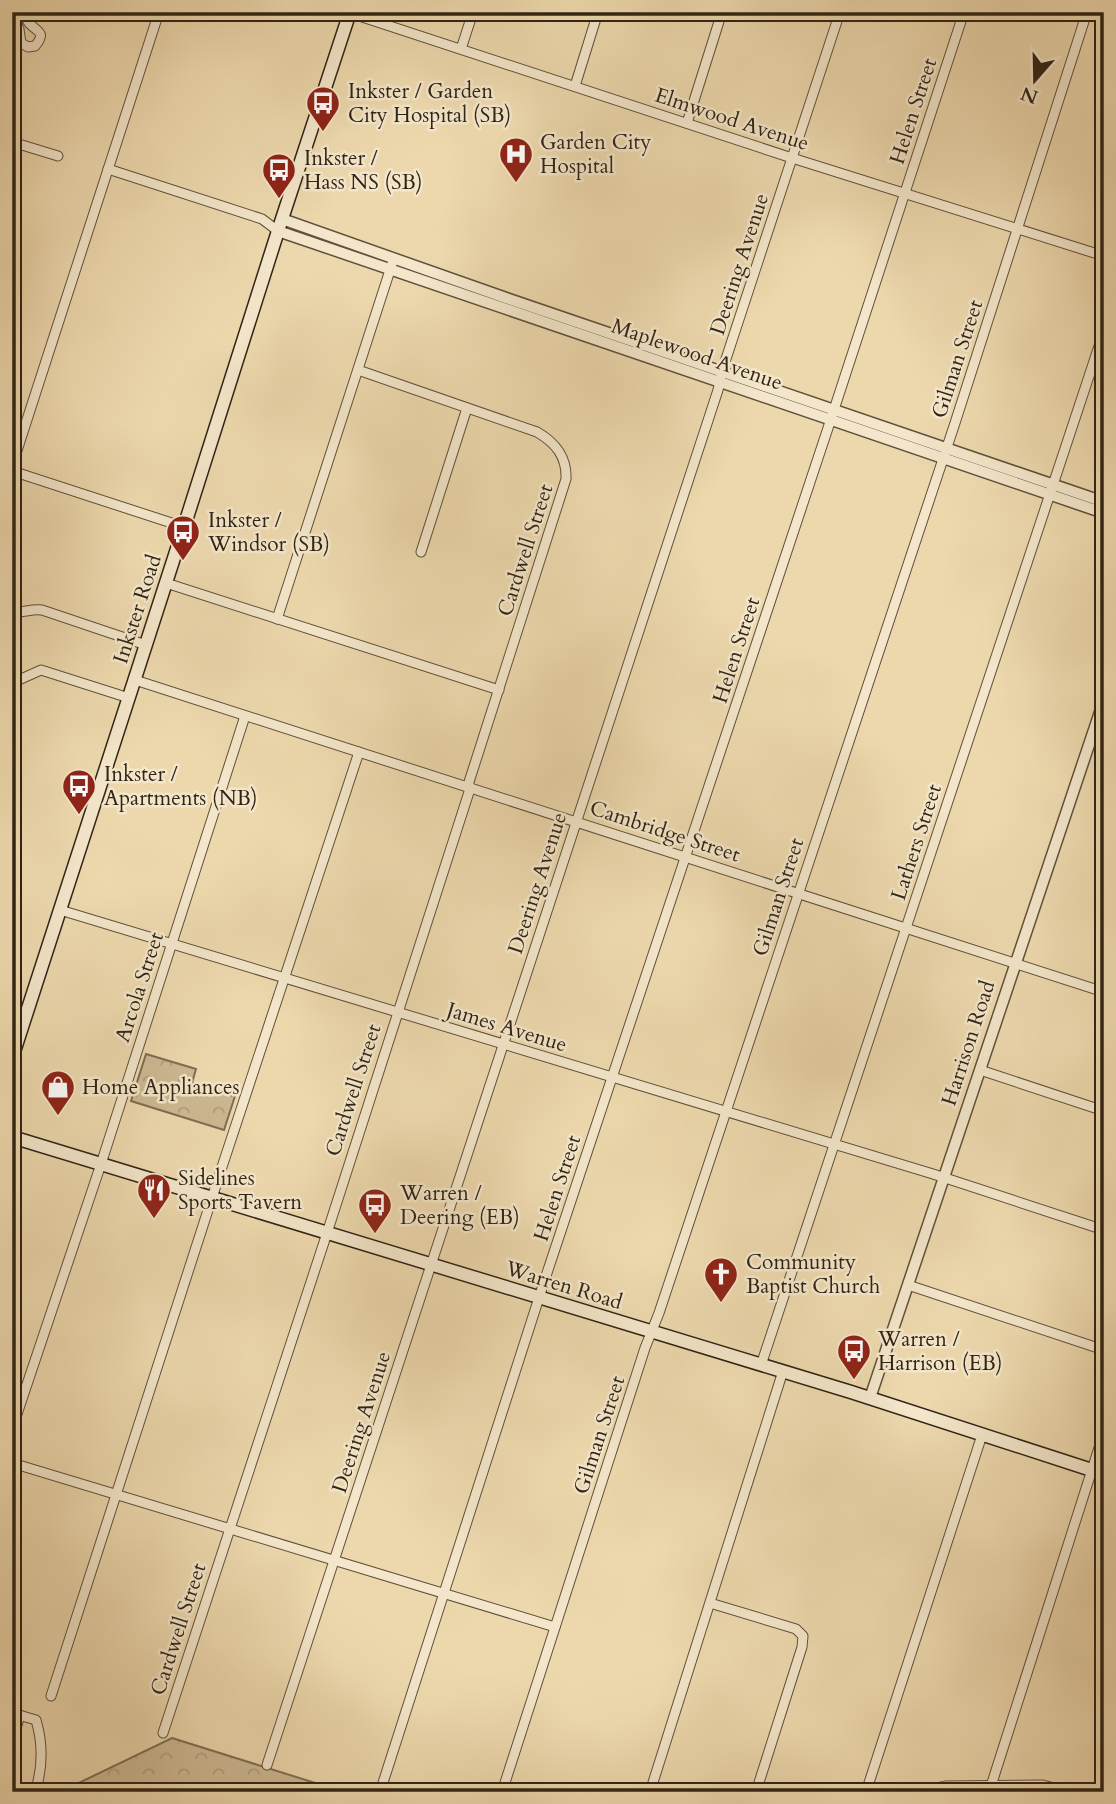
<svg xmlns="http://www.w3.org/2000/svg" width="1116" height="1804" viewBox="0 0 1116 1804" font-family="Cardo,serif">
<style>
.forest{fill:url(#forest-crowns);stroke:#7e6e54;stroke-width:2}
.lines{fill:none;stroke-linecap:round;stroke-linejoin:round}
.minor-casing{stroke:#5f513a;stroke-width:11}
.tertiary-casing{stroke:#5f513a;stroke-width:13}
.secondary-casing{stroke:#302414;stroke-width:15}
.minor{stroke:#f3e6ca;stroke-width:9}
.tertiary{stroke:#f3e6ca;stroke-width:10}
.secondary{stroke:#f3e6ca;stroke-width:12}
.labels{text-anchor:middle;stroke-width:5;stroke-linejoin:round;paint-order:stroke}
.poi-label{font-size:21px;fill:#302414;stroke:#f3e6ca;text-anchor:start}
.street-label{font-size:21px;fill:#302414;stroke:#f3e6ca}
</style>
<defs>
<pattern id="forest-crowns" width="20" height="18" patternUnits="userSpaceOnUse" patternTransform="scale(1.75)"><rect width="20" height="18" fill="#cdb993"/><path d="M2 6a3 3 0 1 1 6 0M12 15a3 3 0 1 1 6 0" fill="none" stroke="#b09f7e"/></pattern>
</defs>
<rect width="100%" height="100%" fill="#edd8ad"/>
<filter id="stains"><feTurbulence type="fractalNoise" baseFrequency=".00286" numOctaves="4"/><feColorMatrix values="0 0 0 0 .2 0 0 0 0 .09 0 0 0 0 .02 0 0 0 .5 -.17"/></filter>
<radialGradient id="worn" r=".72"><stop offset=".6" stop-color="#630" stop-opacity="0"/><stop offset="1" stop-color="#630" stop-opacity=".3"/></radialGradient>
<g class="forest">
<polygon points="146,1054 196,1069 192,1083 235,1096 224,1130 131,1101"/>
<polygon points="172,1738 344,1792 60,1792"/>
</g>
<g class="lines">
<g class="minor-casing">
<g id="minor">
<polyline points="1091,12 1104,16"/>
<polyline points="350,13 792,158 1104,256"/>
<path d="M14 17 19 29 21 43 28 47 35 46C47 32 37 32 29 23 27 20 25 16 23 13"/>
<polyline points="461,49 473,12"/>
<polyline points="575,86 598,12"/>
<polyline points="687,123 722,12"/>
<polyline points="12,142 58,156"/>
<polyline points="108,169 262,219 278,231"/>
<polyline points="12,466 159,12"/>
<polyline points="12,471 184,527"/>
<polyline points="421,552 467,408"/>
<polyline points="166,583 499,690"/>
<path d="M12 611C23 614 31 608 42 610L146 645"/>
<polyline points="277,619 392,264"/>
<polyline points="135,680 1104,992"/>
<polyline points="12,683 41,670 129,698"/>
<polyline points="60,910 933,1174 1104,1230"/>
<polyline points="980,1070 1104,1111"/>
<polyline points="908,1285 1104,1350"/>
<polyline points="761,1365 1104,331"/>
<polyline points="12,1429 101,1164 245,716"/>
<polyline points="12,1463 555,1627"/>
<polyline points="710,1603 796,1629 803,1636 802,1647 756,1792"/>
<polyline points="51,1696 220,1173 359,752"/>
<path d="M12 1713 36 1720C43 1744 43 1768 35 1792"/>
<path d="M163 1733 327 1233 469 792V782L566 479C567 457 556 443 537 432L358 370"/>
<polyline points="12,1742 20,1715"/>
<polyline points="267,1765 718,390 722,371 840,12"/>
<polyline points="991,1786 1104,1432"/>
<polyline points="380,1792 545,1279 828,428 964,12"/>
<polyline points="502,1792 645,1348 659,1313 955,423 1087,12"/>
<polyline points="650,1792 783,1371"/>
<polyline points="866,1792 982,1435"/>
<polyline points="918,1792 945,1786 1043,1785 1068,1792"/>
</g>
</g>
<g class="tertiary-casing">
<g id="tertiary">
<polyline points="282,219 506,298 1104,502"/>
<polyline points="278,231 1104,513"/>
<polyline points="870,1398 1104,700"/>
</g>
</g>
<g class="secondary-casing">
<g id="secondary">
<polyline points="12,1058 184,527 278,231 350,12"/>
<polyline points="12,1137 851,1392 1104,1474"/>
</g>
</g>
<use href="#minor" class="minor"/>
<use href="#tertiary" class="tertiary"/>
<use href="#secondary" class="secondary"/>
</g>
<defs>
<g id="bus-pin" transform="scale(1.75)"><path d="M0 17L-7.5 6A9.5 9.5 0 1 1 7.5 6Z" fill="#8f2418" stroke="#f3e6ca"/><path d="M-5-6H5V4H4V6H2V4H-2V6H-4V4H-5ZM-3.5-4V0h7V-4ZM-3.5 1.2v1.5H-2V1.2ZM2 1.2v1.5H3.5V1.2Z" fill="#fff"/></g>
<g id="hospital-pin" transform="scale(1.75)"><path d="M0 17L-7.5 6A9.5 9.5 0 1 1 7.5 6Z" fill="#8f2418" stroke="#f3e6ca"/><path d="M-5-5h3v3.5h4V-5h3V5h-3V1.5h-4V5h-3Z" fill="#fff"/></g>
<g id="shop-pin" transform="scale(1.75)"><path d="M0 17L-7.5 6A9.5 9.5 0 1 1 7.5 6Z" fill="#8f2418" stroke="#f3e6ca"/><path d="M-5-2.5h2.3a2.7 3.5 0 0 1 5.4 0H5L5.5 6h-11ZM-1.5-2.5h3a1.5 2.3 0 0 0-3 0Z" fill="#fff"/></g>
<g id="restaurant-pin" transform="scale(1.75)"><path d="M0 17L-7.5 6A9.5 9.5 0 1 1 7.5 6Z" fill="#8f2418" stroke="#f3e6ca"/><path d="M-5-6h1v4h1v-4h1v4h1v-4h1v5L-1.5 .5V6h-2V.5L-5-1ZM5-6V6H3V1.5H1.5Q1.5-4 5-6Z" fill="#fff"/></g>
<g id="church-pin" transform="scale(1.75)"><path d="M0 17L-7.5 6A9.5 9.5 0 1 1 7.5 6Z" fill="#8f2418" stroke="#f3e6ca"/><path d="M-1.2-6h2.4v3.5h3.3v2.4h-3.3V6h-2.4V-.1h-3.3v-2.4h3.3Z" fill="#fff"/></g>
</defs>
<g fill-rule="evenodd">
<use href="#bus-pin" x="323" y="103"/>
<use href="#hospital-pin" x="516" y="154"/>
<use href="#bus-pin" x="279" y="170"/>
<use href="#bus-pin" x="183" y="532"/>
<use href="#bus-pin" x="79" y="786"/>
<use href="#shop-pin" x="58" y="1087"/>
<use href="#restaurant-pin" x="154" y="1190"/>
<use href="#bus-pin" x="375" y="1205"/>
<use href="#church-pin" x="721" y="1274"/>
<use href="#bus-pin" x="854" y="1351"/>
</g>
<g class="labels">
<g class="poi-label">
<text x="348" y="98">Inkster / Garden<tspan x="348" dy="24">City Hospital (SB)</tspan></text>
<text x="540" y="149">Garden City<tspan x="540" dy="24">Hospital</tspan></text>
<text x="304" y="165">Inkster /<tspan x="304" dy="24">Hass NS (SB)</tspan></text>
<text x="208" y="527">Inkster /<tspan x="208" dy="24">Windsor (SB)</tspan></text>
<text x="104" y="781">Inkster /<tspan x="104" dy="24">Apartments (NB)</tspan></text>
<text x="82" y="1094">Home Appliances</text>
<text x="178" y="1185">Sidelines<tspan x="178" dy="24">Sports Tavern</tspan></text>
<text x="400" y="1200">Warren /<tspan x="400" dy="24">Deering (EB)</tspan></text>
<text x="746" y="1269">Community<tspan x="746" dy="24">Baptist Church</tspan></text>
<text x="878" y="1346">Warren /<tspan x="878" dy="24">Harrison (EB)</tspan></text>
</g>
<g class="street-label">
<text transform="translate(913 111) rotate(-72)" y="7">Helen Street</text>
<text transform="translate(732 119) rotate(18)" y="7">Elmwood Avenue</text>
<text transform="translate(739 264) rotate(-72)" y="7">Deering Avenue</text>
<text transform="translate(697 354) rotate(19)" y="7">Maplewood Avenue</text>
<text transform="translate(957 359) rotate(-72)" y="7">Gilman Street</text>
<text transform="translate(525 550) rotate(-72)" y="7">Cardwell Street</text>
<text transform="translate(137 609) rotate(-72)" y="7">Inkster Road</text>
<text transform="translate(736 650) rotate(-72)" y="7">Helen Street</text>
<text transform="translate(665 831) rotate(18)" y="7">Cambridge Street</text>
<text transform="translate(916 842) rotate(-72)" y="7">Lathers Street</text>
<text transform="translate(537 883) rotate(-72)" y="7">Deering Avenue</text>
<text transform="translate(778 897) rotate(-72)" y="7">Gilman Street</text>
<text transform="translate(139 987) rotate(-72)" y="7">Arcola Street</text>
<text transform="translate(507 1027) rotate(17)" y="7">James Avenue</text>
<text transform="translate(968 1043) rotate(-72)" y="7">Harrison Road</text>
<text transform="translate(353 1090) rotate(-72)" y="7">Cardwell Street</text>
<text transform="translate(557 1188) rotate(-72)" y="7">Helen Street</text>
<text transform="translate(564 1285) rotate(17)" y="7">Warren Road</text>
<text transform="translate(361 1422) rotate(-72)" y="7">Deering Avenue</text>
<text transform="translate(599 1435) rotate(-72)" y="7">Gilman Street</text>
<text transform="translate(178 1629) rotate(-72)" y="7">Cardwell Street</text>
</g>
</g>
<rect width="1116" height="1804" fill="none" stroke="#edd8ad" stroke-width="42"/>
<rect x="14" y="14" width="1088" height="1776" fill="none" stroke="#302414" stroke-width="3.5"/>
<rect x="21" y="21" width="1074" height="1762" fill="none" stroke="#302414" stroke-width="2"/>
<g transform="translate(1035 80) rotate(200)" stroke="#f3e6ca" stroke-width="5" paint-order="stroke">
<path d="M0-5L12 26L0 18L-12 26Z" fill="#302414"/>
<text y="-10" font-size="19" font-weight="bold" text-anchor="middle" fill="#302414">N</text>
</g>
<rect width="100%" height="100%" filter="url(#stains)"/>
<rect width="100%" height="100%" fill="url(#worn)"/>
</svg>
